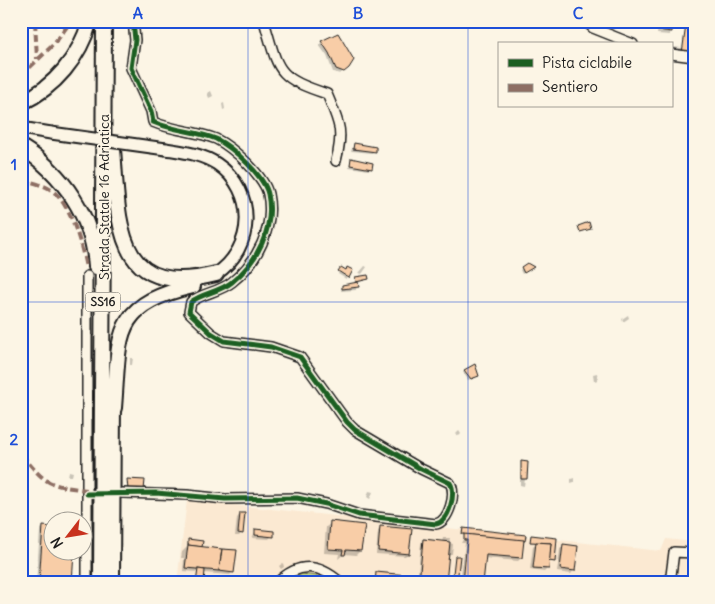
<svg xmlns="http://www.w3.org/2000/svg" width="715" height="604" viewBox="0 0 715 604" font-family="Delius,sans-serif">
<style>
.built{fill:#fbe9d2}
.green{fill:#c0d287;stroke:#6e7752}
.shadow{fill:#0003}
.building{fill:#f8cda7;stroke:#1c1c1c}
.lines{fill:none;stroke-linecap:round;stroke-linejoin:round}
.minor-casing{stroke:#1c1c1c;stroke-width:12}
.major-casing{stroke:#1c1c1c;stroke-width:15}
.highway-casing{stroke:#1c1c1c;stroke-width:18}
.minor{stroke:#fcf5e5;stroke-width:9}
.major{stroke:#fcf5e5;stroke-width:11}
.highway{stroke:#fcf5e5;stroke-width:14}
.major-bridge-casing{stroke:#1c1c1c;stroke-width:15;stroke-linecap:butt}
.major-bridge{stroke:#fcf5e5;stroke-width:11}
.quiet{stroke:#8d6e63;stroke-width:4;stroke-dasharray:8 4;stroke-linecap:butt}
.cycleway-casing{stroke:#fcf5e5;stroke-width:8}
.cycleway{stroke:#1b5e20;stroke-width:5}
.grid{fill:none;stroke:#1d4ed8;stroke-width:1;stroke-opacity:0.55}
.labels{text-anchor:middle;stroke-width:4;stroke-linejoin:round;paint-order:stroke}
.shield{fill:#fcf5e5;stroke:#5f5d58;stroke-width:1}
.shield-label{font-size:12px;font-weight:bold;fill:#1c1c1c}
.street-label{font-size:14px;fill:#1c1c1c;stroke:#fcf5e5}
.neatline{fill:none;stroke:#1d4ed8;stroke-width:2}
.grid-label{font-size:16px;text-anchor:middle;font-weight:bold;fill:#1d4ed8}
</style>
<rect width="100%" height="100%" fill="#fcf5e5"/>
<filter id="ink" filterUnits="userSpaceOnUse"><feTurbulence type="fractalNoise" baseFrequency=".02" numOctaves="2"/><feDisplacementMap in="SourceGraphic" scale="10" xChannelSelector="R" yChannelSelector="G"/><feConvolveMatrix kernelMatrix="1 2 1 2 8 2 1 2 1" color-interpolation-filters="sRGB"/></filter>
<g filter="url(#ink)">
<polygon class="built" points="187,500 661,551 666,539 694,542 694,583 177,583"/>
<polygon class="green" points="302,574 323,577 334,583 285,583"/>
<g class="shadow">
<polygon points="659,23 671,24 670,35 657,34"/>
<polygon points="686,26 694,50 671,52 671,47 683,48"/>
<polygon points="322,42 352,62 340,74 333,72 327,56 319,45"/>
<polygon points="211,91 213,96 209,98 207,93"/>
<polygon points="224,103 225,109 223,110 222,104"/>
<polygon points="354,144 374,151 372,153 351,151"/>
<polygon points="351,159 371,168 369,170 349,167"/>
<polygon points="527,265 530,269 522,274 520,270"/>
<polygon points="365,266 367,267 362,274 359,273"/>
<polygon points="348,268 346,279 338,274 339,270 345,271"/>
<polygon points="355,279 367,279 357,283 356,290 341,291 342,286 354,284"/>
<polygon points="628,315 629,318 623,322 622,319"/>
<polygon points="130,358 133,358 132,365 130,365"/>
<polygon points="465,371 478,376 468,380 463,372"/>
<polygon points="597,373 598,380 594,381 593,374"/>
<polygon points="459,431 461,434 459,436 456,434"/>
<polygon points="522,463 525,479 524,486 520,485 520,480"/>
<polygon points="69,471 73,472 72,476 68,476"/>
<polygon points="574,478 574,482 571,483 571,479"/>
<polygon points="369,491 373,492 370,499 367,497"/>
<polygon points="240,514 242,533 239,536 235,536 237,518"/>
<polygon points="331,523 360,551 356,555 344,554 338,559 339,554 324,553 326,527"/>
<polygon points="43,527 52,528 52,552 72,552 70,583 36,583 40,530"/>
<polygon points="381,528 408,553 405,556 376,554 378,531"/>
<polygon points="256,530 272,536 269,539 252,538"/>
<polygon points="463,530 523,541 521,558 518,561 484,558 481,583 460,583 465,543 461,543 466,534 462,534"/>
<polygon points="531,537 556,539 554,561 548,562 547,569 544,572 530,570 533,546 537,542 530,542"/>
<polygon points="424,538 442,542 443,538 450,538 449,543 453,544 452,554 448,554 445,583 417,583 421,543"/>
<polygon points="188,541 201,546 233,572 230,575 204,573 196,583 198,572 183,571 184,558 181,558 182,552 187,547"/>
<polygon points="563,546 574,570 571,574 557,572 560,549"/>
<polygon points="283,563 284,567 281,569 279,566"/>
<polygon points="376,574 405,583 373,583"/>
</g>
<g class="building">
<polygon points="659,22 672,23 672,32 657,30"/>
<polygon points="686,25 694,26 694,55 682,53"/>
<polygon points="338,33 354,60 349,68 344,72 336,69 329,53 321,41"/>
<polygon points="354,143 376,147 376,152 353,149"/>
<polygon points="351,158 373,163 372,169 350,165"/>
<polygon points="589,222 591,229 580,232 578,226"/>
<polygon points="527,263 534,267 524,273 521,267"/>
<polygon points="341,267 346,270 347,267 353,270 349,278 338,271"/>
<polygon points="368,275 369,279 356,282 355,277"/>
<polygon points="358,282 359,287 342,289 342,285"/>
<polygon points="475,364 479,376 471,379 464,370"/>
<polygon points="521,461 528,462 527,479 521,479"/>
<polygon points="127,479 145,480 144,490 128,490"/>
<polygon points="240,513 245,513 243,534 238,533"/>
<polygon points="330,521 365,525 361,551 346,550 345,555 342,555 343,550 328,549"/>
<polygon points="43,526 52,527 52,552 74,552 72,583 39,583"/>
<polygon points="380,526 412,529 409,554 378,551"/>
<polygon points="463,528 526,535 525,541 462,534"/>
<polygon points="255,529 274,531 274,537 255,535"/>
<polygon points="464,534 524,540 522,558 486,555 483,583 463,583 467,540 464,540"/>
<polygon points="531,535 557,538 555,562 549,561 551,543 530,542"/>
<polygon points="188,539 203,541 202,547 188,545"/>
<polygon points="423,539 450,542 446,583 419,583"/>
<polygon points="536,542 551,543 549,569 533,568"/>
<polygon points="563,544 578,546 575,571 560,569"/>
<polygon points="188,545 222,549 219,571 185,568"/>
<polygon points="222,549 237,550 234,573 219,571"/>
<polygon points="455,556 460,556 457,583 452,583"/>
<polygon points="198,569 205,570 204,583 196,583"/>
<polygon points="376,572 407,575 406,583 375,583"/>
</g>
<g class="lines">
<g class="minor-casing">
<g id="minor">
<path d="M264 21C279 71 275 77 327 94 339 123 344 130 336 161"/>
<polyline points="585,21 593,28 633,44"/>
<polyline points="671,54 694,57"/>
<polyline points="87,276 87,583"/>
<path d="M122 493 187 495 225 499 297 498 326 504 359 515 436 524C449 521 457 493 450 483L421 469 355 430 347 422 300 357 271 347 224 341 211 333 189 312 191 302C202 293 220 292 232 282 257 262 275 228 268 194 266 184 254 170 247 163 238 154 228 145 216 139 196 131 174 131 153 122L151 111 131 68 135 40 133 21"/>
<path d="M277 583C299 561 320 564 341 583"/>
<polyline points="670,583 674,552 694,553"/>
</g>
</g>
<g class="major-casing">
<g id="major">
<polyline points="21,128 51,133"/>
<path d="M166 149C184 152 202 154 217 164 257 191 255 248 216 274"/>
</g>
</g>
<g class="highway-casing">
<g id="highway">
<path d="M21 103C55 87 79 58 90 21"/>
<path d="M21 147C63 173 93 217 96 267"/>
<path d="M113 149C119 222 114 300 216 274"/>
<path d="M114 408C120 335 111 305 193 286"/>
<polyline points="101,583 104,21"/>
<polyline points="112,583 113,399"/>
</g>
</g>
<use href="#minor" class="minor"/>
<use href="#major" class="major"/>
<use href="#highway" class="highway"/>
<g class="major-bridge-casing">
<polyline id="major-bridge" points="51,133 166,149"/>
</g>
<use href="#major-bridge" class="major-bridge"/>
<g class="quiet">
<polyline points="35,21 37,59"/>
<polyline points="21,76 55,43 71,21"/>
<path d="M21 179C30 182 40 184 48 188 70 199 82 246 86 268"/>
<path d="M21 454C47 485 47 485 87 490"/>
</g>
<g class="cycleway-casing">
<path id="cycleway" d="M87 494 156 493 225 499 297 498 326 504 359 515 436 524C449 521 457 493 450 483L421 469 355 430 347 422 300 357 271 347 224 341 211 333 189 312 191 302C202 293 220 292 232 282 257 262 275 228 268 194 266 184 254 170 247 163 238 154 228 145 216 139 196 131 174 131 153 122L151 111 131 68 135 40 133 21"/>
</g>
<use href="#cycleway" class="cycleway"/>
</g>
</g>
<path class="grid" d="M248 21V583M468 21V583M21 302H694"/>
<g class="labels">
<rect class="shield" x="85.5" y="292.5" width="35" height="19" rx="4"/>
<g class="shield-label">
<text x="103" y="306">SS16</text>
</g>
<g class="street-label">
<text transform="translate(104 197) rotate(-90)" y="5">Strada Statale 16 Adriatica</text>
</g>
</g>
<rect width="715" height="604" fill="none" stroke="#fcf5e5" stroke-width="55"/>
<rect x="498" y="42" width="175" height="65" fill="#fcf5e5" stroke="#a29e95"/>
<rect x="508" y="59" width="25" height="8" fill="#1b5e20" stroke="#a29e95"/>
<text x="542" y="68" font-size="15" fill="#1c1c1c">Pista ciclabile</text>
<rect x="508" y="84" width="25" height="8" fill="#8d6e63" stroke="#a29e95"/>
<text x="542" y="92" font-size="15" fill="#1c1c1c">Sentiero</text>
<g transform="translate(68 536) rotate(239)"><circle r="24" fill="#fcf5e5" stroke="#a29e95"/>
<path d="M0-4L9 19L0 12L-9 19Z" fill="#c8321e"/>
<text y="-8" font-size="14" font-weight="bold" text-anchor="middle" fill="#1c1c1c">N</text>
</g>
<rect x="28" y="28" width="660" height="548" class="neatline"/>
<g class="grid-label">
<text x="138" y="19">A</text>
<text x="358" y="19">B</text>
<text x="578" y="19">C</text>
<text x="14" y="170">1</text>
<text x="14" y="445">2</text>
</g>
</svg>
